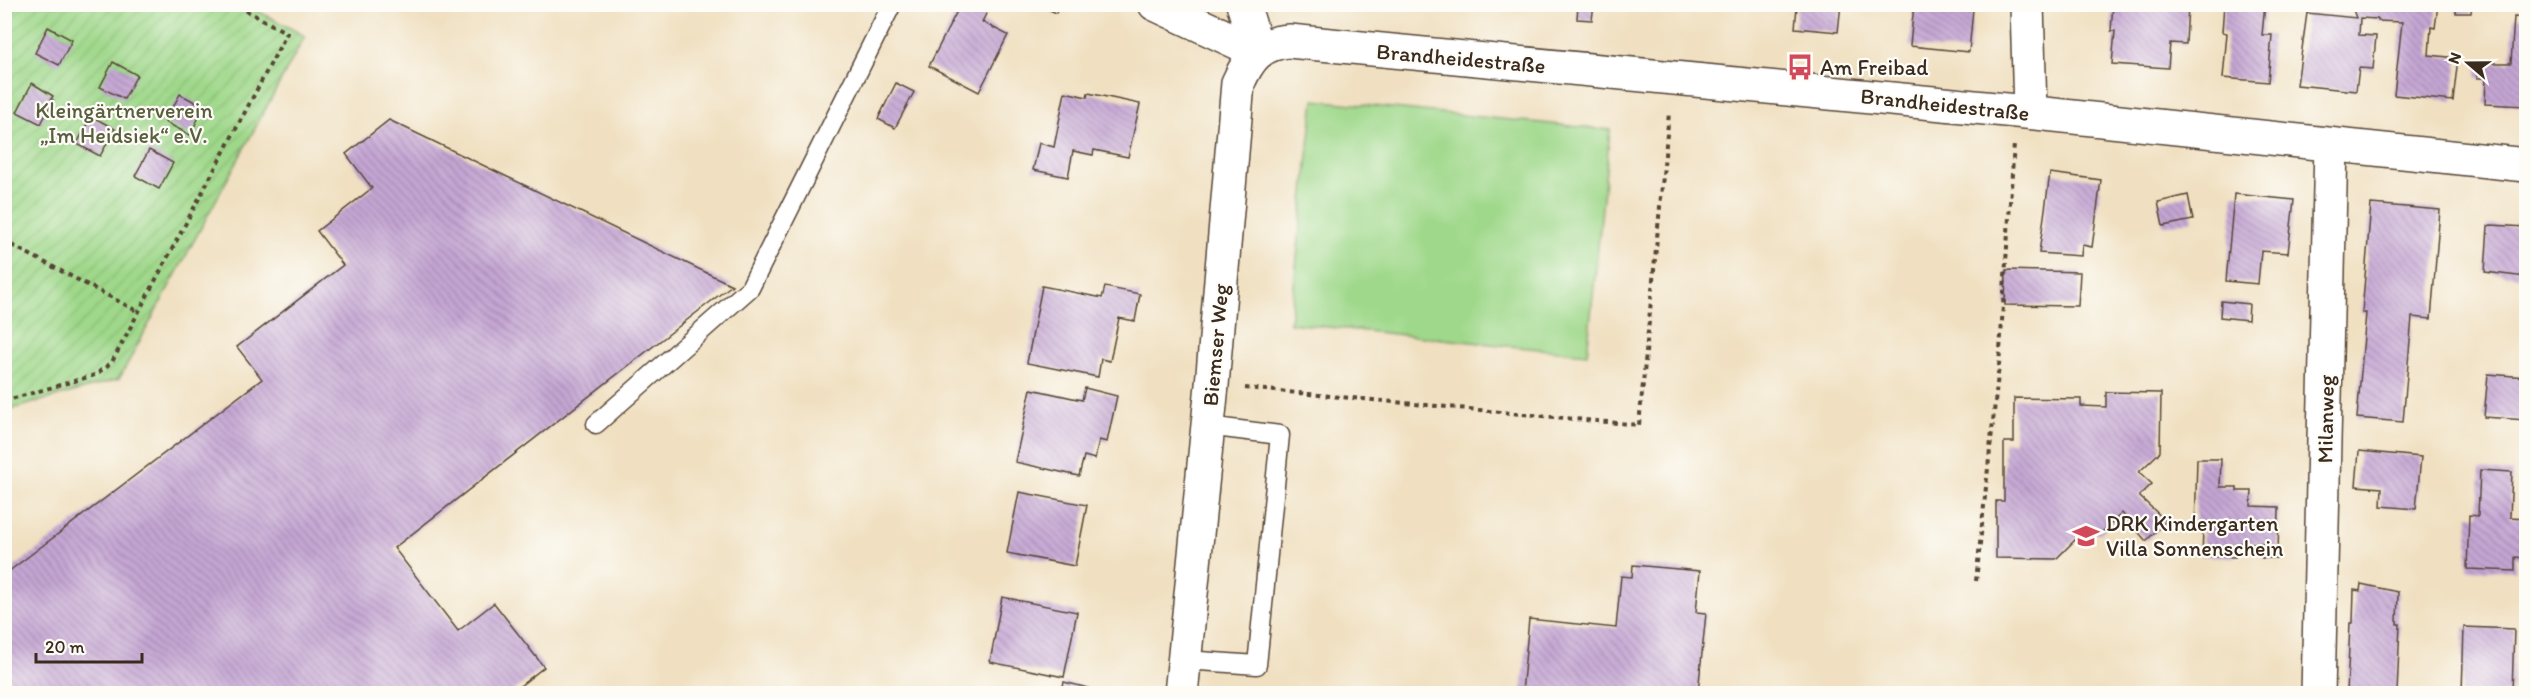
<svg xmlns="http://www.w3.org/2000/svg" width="2531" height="698" viewBox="0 0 2531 698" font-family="Itim,sans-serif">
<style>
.grass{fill:#9fd88a;stroke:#6d8154;stroke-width:1.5}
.garden{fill:url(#garden-furrows);stroke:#6d8154;stroke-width:1.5}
.building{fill:url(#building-back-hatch)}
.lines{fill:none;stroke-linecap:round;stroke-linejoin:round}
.service-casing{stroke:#564536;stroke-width:21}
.minor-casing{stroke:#564536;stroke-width:36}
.path{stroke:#564536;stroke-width:4;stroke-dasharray:4.5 4.5;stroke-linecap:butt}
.service{stroke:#fff;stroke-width:18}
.minor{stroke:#fff;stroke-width:33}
.labels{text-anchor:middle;stroke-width:4.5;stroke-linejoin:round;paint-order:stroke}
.street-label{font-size:22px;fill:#3b2a1e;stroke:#fdfcf7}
.poi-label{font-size:22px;fill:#3b2a1e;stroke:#fdfcf7;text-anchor:start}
.park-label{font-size:22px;fill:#595e3e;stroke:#fdfcf7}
</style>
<defs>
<pattern id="garden-furrows" width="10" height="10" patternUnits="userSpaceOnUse" patternTransform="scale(1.5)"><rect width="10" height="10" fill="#9fd88a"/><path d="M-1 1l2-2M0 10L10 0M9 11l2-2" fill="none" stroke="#8aba77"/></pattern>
<pattern id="building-back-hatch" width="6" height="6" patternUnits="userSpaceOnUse" patternTransform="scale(1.5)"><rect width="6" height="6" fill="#c5a6d4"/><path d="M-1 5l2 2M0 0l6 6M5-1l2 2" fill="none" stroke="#a187ab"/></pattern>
</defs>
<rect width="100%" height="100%" fill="#fdfcf7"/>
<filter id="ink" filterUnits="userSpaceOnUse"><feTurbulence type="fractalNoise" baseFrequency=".0167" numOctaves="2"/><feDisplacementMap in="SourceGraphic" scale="12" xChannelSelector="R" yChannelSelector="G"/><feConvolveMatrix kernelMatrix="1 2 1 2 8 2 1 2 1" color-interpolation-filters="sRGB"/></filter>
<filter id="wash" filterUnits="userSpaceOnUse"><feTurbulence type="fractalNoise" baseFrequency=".008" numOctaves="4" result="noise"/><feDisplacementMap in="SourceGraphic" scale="24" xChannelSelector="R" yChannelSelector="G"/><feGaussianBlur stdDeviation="1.35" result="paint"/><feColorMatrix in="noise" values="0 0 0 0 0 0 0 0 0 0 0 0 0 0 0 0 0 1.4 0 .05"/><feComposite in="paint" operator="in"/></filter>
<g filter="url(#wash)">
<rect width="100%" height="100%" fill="#f0e0c1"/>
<polygon class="grass" points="1314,100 1610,130 1587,354 1290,323"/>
<polygon class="garden" points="5,5 247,5 305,36 119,379 5,411"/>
<g id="blocks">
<g class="building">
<polygon points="4,4 14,7 7,21 4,19"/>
<polygon points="953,4 991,4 982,22 1008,35 979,92 929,66 957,11 952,8"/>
<polygon points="1038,4 1060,4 1056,13"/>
<polygon points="1578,4 1594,4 1592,20 1577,19"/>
<polygon points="1654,4 1700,4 1699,11"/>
<polygon points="1787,4 1841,4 1838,32 1795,28 1797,7"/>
<polygon points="1914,4 1945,4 1945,7 1973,9 1969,52 1910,46"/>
<polygon points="2113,4 2188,4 2186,44 2170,43 2168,68 2112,64 2115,31 2111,31"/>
<polygon points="2224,4 2265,4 2262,35 2272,35 2268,82 2223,78 2227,33 2222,32"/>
<polygon points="2351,4 2438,4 2435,28 2431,27 2429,55 2458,58 2453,101 2394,95 2402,22 2378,21 2378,19 2360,18 2359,35 2376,36 2373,69 2359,68 2356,91 2297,85 2307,13 2356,18"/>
<polygon points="2456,4 2472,4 2471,13 2456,13"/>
<polygon points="2514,17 2526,18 2526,106 2485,104 2486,78 2477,78 2478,63 2511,63"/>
<polygon points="48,27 72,40 59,65 35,53"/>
<polygon points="113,62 137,75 124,99 100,87"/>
<polygon points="32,83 53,96 51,99 53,100 41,124 17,112"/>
<polygon points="896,83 914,92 895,128 878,119"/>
<polygon points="1065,92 1087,97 1088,93 1140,104 1128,157 1094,150 1093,155 1073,151 1068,177 1033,170 1039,143 1054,147"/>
<polygon points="180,94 204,107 190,135 165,122"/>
<polygon points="91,116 115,129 100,156 77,144"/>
<polygon points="389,120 732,285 394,548 458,631 494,603 544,667 511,693 4,693 4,575 262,379 237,347 343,265 317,231 372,188 346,154"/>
<polygon points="149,150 173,163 159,189 135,176"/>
<polygon points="2050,173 2101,180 2092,247 2082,245 2081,256 2039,253"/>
<polygon points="2234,194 2294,200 2288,253 2261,251 2258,284 2226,281"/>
<polygon points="2188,195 2193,220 2163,226 2158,202"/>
<polygon points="2371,204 2440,210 2431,319 2412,317 2403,422 2357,418 2366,313 2362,313"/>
<polygon points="2491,225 2526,227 2526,277 2485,272 2488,226"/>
<polygon points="2006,270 2080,272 2078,306 2005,305"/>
<polygon points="1042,286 1102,298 1105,287 1140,294 1135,321 1119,318 1110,361 1101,359 1098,377 1027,363"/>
<polygon points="2221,301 2249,304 2248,320 2220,317"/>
<polygon points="2488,374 2526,377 2526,420 2484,417"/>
<polygon points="1085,388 1117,396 1107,442 1099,440 1095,459 1084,456 1079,476 1015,462 1031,389 1082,400"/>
<polygon points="2106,392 2161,393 2160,452 2139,472 2152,484 2139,496 2166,521 2146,541 2122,513 2101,533 2082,533 2056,559 1996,558 1996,501 2004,501 2004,442 2014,442 2014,398 2081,399 2081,406 2106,407"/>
<polygon points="2359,451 2421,457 2416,509 2381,506 2382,488 2356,486"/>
<polygon points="2197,459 2221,459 2220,487 2237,487 2237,491 2252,491 2251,506 2279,507 2278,558 2262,558 2262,543 2236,543 2235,557 2202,556 2203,529 2195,529"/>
<polygon points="2480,470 2512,472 2510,517 2526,518 2526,558 2515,557 2515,571 2467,569 2469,515 2478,516"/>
<polygon points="1019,492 1087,505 1075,566 1007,553"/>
<polygon points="1633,565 1700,571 1696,612 1706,613 1698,693 1522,693 1529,619 1616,628 1621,576 1632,577"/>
<polygon points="2361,584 2398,592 2397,624 2400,624 2397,693 2347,693 2350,623 2353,623 2354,590 2360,591"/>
<polygon points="1002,597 1077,612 1064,677 990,662"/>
<polygon points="2464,627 2514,629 2512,693 2462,693"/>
<polygon points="1064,682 1104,692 1103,693 1061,693"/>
</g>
</g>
</g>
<g filter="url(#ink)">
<use href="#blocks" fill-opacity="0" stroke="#564536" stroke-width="1.5"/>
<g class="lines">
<g class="service-casing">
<g id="service">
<polyline points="596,424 750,288 892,4"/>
<polyline points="1185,660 1257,665 1280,435 1207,426"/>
</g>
</g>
<g class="minor-casing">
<g id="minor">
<polyline points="1155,4 1258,52"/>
<polyline points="1243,4 1258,52"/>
<polyline points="2027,4 2030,112"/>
<path d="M1181 694 1212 385 1238 83C1249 58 1260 43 1289 41L2016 111 2526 165"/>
<polyline points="2318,694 2331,145"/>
</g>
</g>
<g class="path">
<polyline points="4,241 139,312"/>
<polyline points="1245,388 1639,425 1669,113"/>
<polyline points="4,401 95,375 112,362 287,33 234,4"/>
<polyline points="1976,581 1999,365 2014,144"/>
</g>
<use href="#service" class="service"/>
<use href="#minor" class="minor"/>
</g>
</g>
<defs>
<g id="bus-bare" transform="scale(2.07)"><path d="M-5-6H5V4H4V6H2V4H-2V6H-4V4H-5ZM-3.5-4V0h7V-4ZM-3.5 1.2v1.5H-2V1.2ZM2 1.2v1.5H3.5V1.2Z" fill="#d1495b" stroke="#fdfcf7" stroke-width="2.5" paint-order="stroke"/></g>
<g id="school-bare" transform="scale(2.07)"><path d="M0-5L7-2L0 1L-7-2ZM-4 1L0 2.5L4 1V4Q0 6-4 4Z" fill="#d1495b" stroke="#fdfcf7" stroke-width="2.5" paint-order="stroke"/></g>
</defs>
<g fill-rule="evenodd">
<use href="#bus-bare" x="1800" y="67"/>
<use href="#school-bare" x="2086" y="536"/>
</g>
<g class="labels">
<g class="street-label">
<text transform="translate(1461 58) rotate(5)" y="8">Brandheidestraße</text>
<text transform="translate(1945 104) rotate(6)" y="8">Brandheidestraße</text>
<text transform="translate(1215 345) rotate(-85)" y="8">Biemser Weg</text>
<text transform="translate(2325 419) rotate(-89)" y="8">Milanweg</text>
</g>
<g class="poi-label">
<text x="1820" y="75">Am Freibad</text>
<text x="2106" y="531">DRK Kindergarten<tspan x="2106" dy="25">Villa Sonnenschein</tspan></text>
</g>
<g class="park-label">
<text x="124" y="118">Kleingärtnerverein<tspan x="124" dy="25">„Im Heidsiek“ e.V.</tspan></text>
</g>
</g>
<rect width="2531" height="698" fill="none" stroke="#fdfcf7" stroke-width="24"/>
<g transform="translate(2468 63) rotate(290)" stroke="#fdfcf7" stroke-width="4.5" paint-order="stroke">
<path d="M0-4.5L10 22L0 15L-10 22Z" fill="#3b2a1e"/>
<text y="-9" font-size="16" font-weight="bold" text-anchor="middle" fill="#3b2a1e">N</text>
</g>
<path d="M36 653v9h106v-9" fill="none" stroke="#3b2a1e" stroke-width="3"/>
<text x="45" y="653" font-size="18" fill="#3b2a1e" stroke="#fdfcf7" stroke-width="4.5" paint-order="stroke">20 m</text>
</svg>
